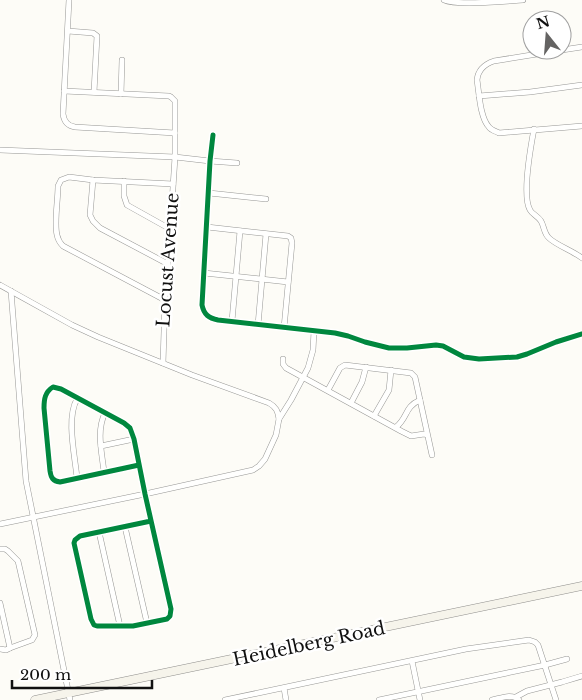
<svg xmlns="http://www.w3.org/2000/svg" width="582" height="700" viewBox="0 0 582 700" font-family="'Libre Baskerville',serif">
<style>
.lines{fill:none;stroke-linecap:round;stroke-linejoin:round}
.minor-casing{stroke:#979795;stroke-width:6}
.secondary-casing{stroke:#8e8d8b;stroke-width:9}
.minor{stroke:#fffffe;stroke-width:5}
.secondary{stroke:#f6f4eb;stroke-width:8}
.cycleway-casing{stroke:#fff;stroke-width:8}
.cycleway{stroke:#00873e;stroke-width:5}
.labels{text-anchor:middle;stroke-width:5;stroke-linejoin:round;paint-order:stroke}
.street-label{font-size:18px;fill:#111;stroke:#fff}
</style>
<rect width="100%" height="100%" fill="#fdfcf7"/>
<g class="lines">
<g class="minor-casing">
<g id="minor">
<path d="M69 0 63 114C64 122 68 126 75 127L175 133"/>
<path d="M444 0C457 6 506 1 523 0"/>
<polyline points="68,31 93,33 97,36 94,92"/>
<path d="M562 50 494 61C485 64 478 70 477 80 479 92 480 118 489 127 491 130 495 131 499 133L582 126"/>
<polyline points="562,50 582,47"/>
<polyline points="64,91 169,96 171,97 175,101 175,157 168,264 165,300 163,363"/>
<polyline points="121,94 122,60"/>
<polyline points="479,96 530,92 582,85"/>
<path d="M534 129C531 145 522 196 530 210 532 214 538 216 541 221 544 226 544 234 549 238 556 245 573 251 582 258"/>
<path d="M213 135 210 161 202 305C204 315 209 318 218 320L335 333 348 336 365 342 389 348H407L436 345 443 346 464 357 479 359 517 357 527 354 556 342 582 334"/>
<polyline points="0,150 175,157 210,161 237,163"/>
<polyline points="93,180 90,215 93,221 100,228 168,264"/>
<polyline points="124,181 124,196 127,205 170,229"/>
<polyline points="209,193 266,199"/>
<polyline points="207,227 288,236 291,238 292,243 284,328"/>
<polyline points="204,273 288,282"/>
<path d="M0 285 72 325 98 337 192 375 269 403C276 407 278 411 279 419"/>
<polyline points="11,291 26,481 70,700"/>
<path d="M165 300 63 246C60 243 58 240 57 235 54 223 58 200 58 186L61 180 69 177 93 180 173 184"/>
<polyline points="232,321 240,231"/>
<polyline points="258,325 266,234"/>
<polyline points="283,359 283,364 286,368 401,431 411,436 424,434 427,435"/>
<polyline points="328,390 340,368 345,365 411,373 415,377 432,455"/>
<polyline points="351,403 362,382 366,367"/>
<polyline points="374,416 389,390 391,370"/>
<path d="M396 427C408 418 404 407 420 400"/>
<polyline points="101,446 134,439"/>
<path d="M139 465 60 482C53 481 51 478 50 471L44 408C44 399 45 392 53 387L61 389 124 423 130 428 134 439 145 494 171 609 170 616 167 619 133 626H97L94 625 91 619 74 543 75 540 80 536 151 521"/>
<path d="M104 472C102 453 96 431 105 413"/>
<path d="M77 478C75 456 66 418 77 399"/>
<polyline points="0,524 145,494 253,470 259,466 265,459 276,435 279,419 291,400 308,368 313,350 314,331"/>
<polyline points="125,527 147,623"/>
<polyline points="99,532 120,626"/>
<polyline points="0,549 5,549 8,551 18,561 35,635 32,640 10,648 6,650 0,649"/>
<polyline points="0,603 10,648"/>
<polyline points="412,661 420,700"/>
<polyline points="284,688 286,700"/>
<polyline points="516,697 527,691 562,682 582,676"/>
<polyline points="225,700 466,649 529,640 535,642 538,645 556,700"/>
<polyline points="379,700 545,665 567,659"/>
<path d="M492 700C501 698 512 693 519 700"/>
</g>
</g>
<g class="secondary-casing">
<polyline id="secondary" points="35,700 582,586"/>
</g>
<use href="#minor" class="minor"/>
<use href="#secondary" class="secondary"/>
<g class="cycleway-casing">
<g id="cycleway">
<path d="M213 135 210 161 202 305C204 315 209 318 218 320L335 333 348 336 365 342 389 348H407L436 345 443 346 464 357 479 359 517 357 527 354 556 342 582 334"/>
<path d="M139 465 60 482C53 481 51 478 50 471L44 408C44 399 45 392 53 387L61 389 124 423 130 428 134 439 145 494 171 609 170 616 167 619 133 626H97L94 625 91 619 74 543 75 540 80 536 151 521"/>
</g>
</g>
<use href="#cycleway" class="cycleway"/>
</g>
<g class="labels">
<g class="street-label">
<text transform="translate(168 260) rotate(-86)" y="6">Locust Avenue</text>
<text transform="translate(309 644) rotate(-12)" y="6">Heidelberg Road</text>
</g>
</g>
<g transform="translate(547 35) rotate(343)"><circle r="24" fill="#ffffff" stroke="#a0a0a0"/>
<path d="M0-4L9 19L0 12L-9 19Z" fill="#646362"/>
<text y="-8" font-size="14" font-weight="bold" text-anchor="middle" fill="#111111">N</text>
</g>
<path d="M12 680v8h140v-8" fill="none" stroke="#111111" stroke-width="2.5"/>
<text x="20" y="680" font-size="15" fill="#111111" stroke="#ffffff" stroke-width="4" paint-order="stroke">200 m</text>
</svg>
